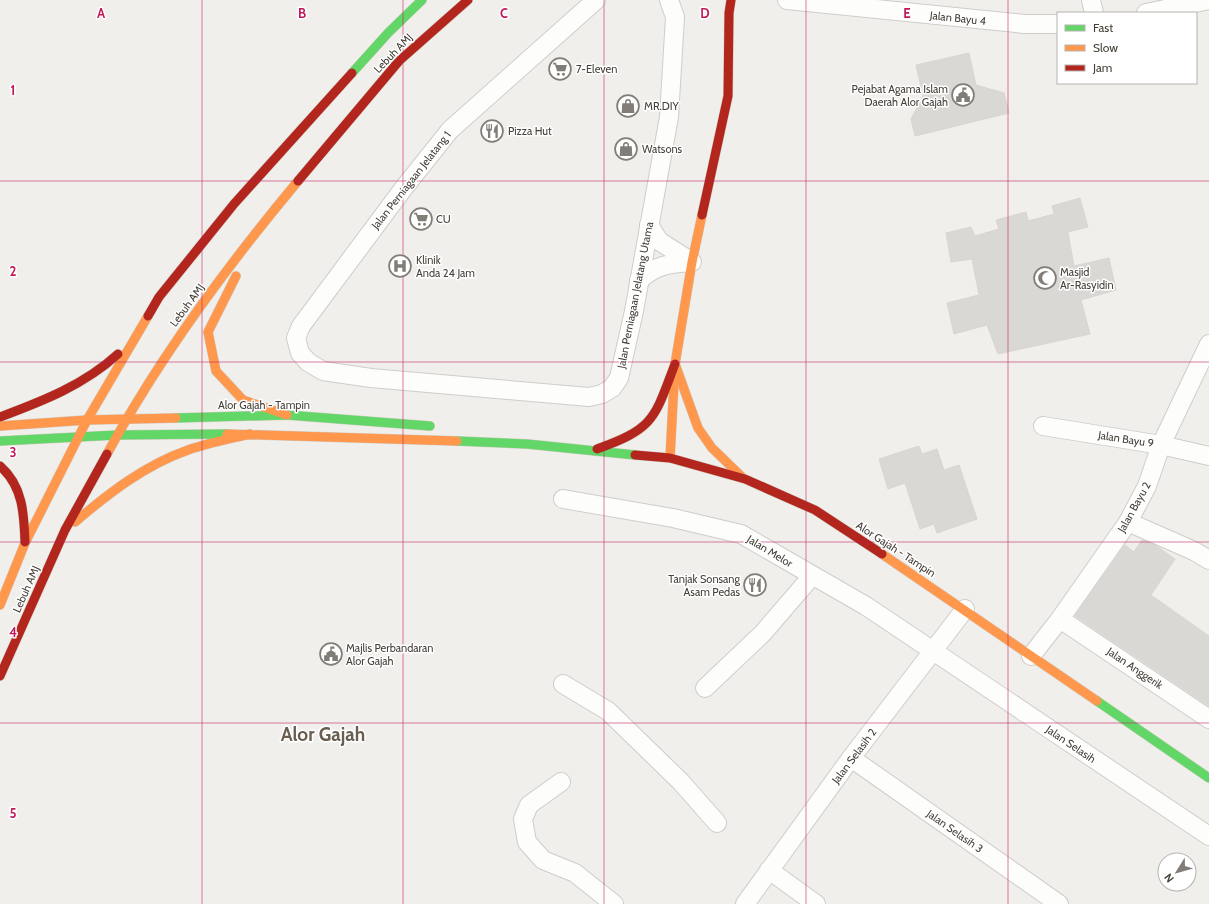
<svg xmlns="http://www.w3.org/2000/svg" width="1209" height="904" viewBox="0 0 1209 904" font-family="Cabin,sans-serif">
<style>
.building{fill:#dad8d4;stroke:#d9d6d1}
.lines{fill:none;stroke-linecap:round;stroke-linejoin:round}
.street-casing{stroke:#cfcdc9;stroke-width:20}
.fast-casing{stroke:#d0ccc2;stroke-width:10}
.slow-casing{stroke:#d0ccc2;stroke-width:10}
.jam-casing{stroke:#d0ccc2;stroke-width:10}
.street{stroke:#fdfdfc;stroke-width:18}
.fast{stroke:#63d668;stroke-width:9}
.slow{stroke:#ff974d;stroke-width:9}
.jam{stroke:#b3261e;stroke-width:9}
.grid{fill:none;stroke:#c2185b;stroke-width:1;stroke-opacity:0.55}
.labels{text-anchor:middle;stroke-width:3;stroke-linejoin:round;paint-order:stroke}
.street-label{font-size:11px;fill:#474138;stroke:#fff}
.poi-label{font-size:11px;fill:#474138;stroke:#fff;text-anchor:start}
.town-label{font-size:19px;font-weight:bold;fill:#695e4f;stroke:#fff}
.grid-label{font-size:13px;text-anchor:middle;font-weight:bold;fill:#c2185b;stroke:#fff;stroke-width:3;stroke-linejoin:round;paint-order:stroke}
</style>
<rect width="100%" height="100%" fill="#f1efeb"/>
<g class="building">
<polygon points="969,53 976,85 1004,93 1009,113 915,136 911,119 923,96 916,65"/>
<polygon points="1080,198 1088,227 1068,232 1074,266 1109,258 1116,290 1081,300 1090,334 998,354 987,325 954,334 947,303 979,295 972,259 951,262 946,233 971,227 975,236 999,229 996,220 1026,212 1028,221 1054,214 1052,206"/>
<polygon points="919,446 922,454 937,449 944,470 959,465 977,519 937,533 934,524 920,529 905,483 888,489 879,459"/>
<polygon points="1142,540 1155,545 1175,559 1151,595 1209,636 1209,706 1075,616 1125,545 1134,552"/>
</g>
<g class="lines">
<g class="street-casing">
<g id="street">
<polyline points="596,0 450,130 403,189 301,326 296,338 300,353 308,362 323,371 371,378 589,397 602,394 612,388 619,378 634,311 669,117 675,17 669,0"/>
<polyline points="787,0 1025,24 1058,24"/>
<polyline points="1091,0 1094,13"/>
<polyline points="1146,13 1209,0"/>
<path d="M639 280C658 264 668 264 692 262L659 241 649 225"/>
<polyline points="1043,426 1161,445 1209,456"/>
<polyline points="563,499 673,518 741,534 866,606 1209,836"/>
<polyline points="1128,522 1194,551 1209,560"/>
<polyline points="1060,619 1209,719"/>
<polyline points="1031,656 1060,619 1128,522 1147,486 1161,445 1209,344"/>
<polyline points="563,684 608,711 681,782 717,823"/>
<polyline points="705,688 763,633 812,576"/>
<polyline points="851,758 1059,904"/>
<polyline points="561,782 529,805 523,819 527,842 543,860 575,873 614,904"/>
<polyline points="769,870 816,904"/>
<polyline points="745,904 851,758 965,609"/>
</g>
</g>
<g class="fast-casing">
<g id="fast">
<polyline points="352,73 388,33 422,0"/>
<polyline points="176,418 287,415 430,426"/>
<polyline points="0,441 117,435 227,434"/>
<polyline points="457,441 527,444 635,455"/>
<polyline points="1097,701 1209,778"/>
</g>
</g>
<g class="slow-casing">
<g id="slow">
<polyline points="236,276 208,332 216,371 243,400 287,415"/>
<polyline points="675,364 698,428 712,448 741,476"/>
<polyline points="0,426 87,420 176,418"/>
<polyline points="227,434 457,441"/>
<path d="M107 454C160 356 227 266 298 181"/>
<polyline points="670,458 675,364 692,262 702,215"/>
<path d="M75 522C109 493 145 465 188 450 208 443 229 439 250 434"/>
<polyline points="882,554 1097,701"/>
<polyline points="0,605 25,543 87,420 148,316"/>
</g>
</g>
<g class="jam-casing">
<g id="jam">
<polyline points="298,181 399,61 468,0"/>
<polyline points="702,215 728,96 729,13 731,0"/>
<polyline points="148,316 159,297 234,204 352,73"/>
<path d="M0 417C43 401 84 385 118 354"/>
<path d="M597 449C655 428 654 419 675 364"/>
<polyline points="635,455 670,458 745,479 815,510 882,554"/>
<path d="M0 466C23 486 24 514 25 542"/>
<polyline points="0,676 65,530 107,454"/>
</g>
</g>
<use href="#street" class="street"/>
<use href="#fast" class="fast"/>
<use href="#slow" class="slow"/>
<use href="#jam" class="jam"/>
</g>
<path class="grid" d="M202 0V904M403 0V904M604 0V904M806 0V904M1008 0V904M0 181H1209M0 362H1209M0 542H1209M0 723H1209"/>
<defs>
<g id="supermarket-ring" transform="scale(1.15)"><circle r="9.5" fill="#fff" stroke="#827e77" stroke-width="1.5"/><path d="M-6-5.5h2.5l.6 2H6L4.5 2H-2.5L-4.4-4H-6ZM-1.5 3.2a1.3 1.3 0 1 0 .1 0ZM3 3.2a1.3 1.3 0 1 0 .1 0Z" fill="#827e77"/></g>
<g id="civic-ring" transform="scale(1.15)"><circle r="9.5" fill="#fff" stroke="#827e77" stroke-width="1.5"/><path d="M-.6-6.5H3V-4.5H.6V-3L4-1V1h2V6H-6V1h2V-1L-.6-3ZM-1.2 2.5V6h2.4V2.5Z" fill="#827e77"/></g>
<g id="shop-ring" transform="scale(1.15)"><circle r="9.5" fill="#fff" stroke="#827e77" stroke-width="1.5"/><path d="M-5-2.5h2.3a2.7 3.5 0 0 1 5.4 0H5L5.5 6h-11ZM-1.5-2.5h3a1.5 2.3 0 0 0-3 0Z" fill="#827e77"/></g>
<g id="restaurant-ring" transform="scale(1.15)"><circle r="9.5" fill="#fff" stroke="#827e77" stroke-width="1.5"/><path d="M-5-6h1v4h1v-4h1v4h1v-4h1v5L-1.5 .5V6h-2V.5L-5-1ZM5-6V6H3V1.5H1.5Q1.5-4 5-6Z" fill="#827e77"/></g>
<g id="hospital-ring" transform="scale(1.15)"><circle r="9.5" fill="#fff" stroke="#827e77" stroke-width="1.5"/><path d="M-5-5h3v3.5h4V-5h3V5h-3V1.5h-4V5h-3Z" fill="#827e77"/></g>
<g id="mosque-ring" transform="scale(1.15)"><circle r="9.5" fill="#fff" stroke="#827e77" stroke-width="1.5"/><path d="M3.5-4.9A6 6 0 1 0 3.5 4.9A5 5 0 1 1 3.5-4.9Z" fill="#827e77"/></g>
</defs>
<g fill-rule="evenodd">
<use href="#supermarket-ring" x="560" y="69"/>
<use href="#civic-ring" x="963" y="95"/>
<use href="#shop-ring" x="628" y="106"/>
<use href="#restaurant-ring" x="492" y="131"/>
<use href="#shop-ring" x="626" y="149"/>
<use href="#supermarket-ring" x="421" y="219"/>
<use href="#hospital-ring" x="400" y="266"/>
<use href="#mosque-ring" x="1045" y="278"/>
<use href="#restaurant-ring" x="755" y="585"/>
<use href="#civic-ring" x="331" y="654"/>
</g>
<g class="labels">
<g class="street-label">
<text transform="translate(958 18) rotate(6)" y="4">Jalan Bayu 4</text>
<text transform="translate(393 53) rotate(-46)" y="4">Lebuh AMJ</text>
<text transform="translate(411 180) rotate(-52)" y="4">Jalan Perniagaan Jelatang 1</text>
<text transform="translate(635 295) rotate(-79)" y="4">Jalan Perniagaan Jelatang Utama</text>
<text transform="translate(187 305) rotate(-54)" y="4">Lebuh AMJ</text>
<text x="264" y="409">Alor Gajah - Tampin</text>
<text transform="translate(1126 439) rotate(9)" y="4">Jalan Bayu 9</text>
<text transform="translate(1134 507) rotate(-61)" y="4">Jalan Bayu 2</text>
<text transform="translate(896 549) rotate(33)" y="4">Alor Gajah - Tampin</text>
<text transform="translate(770 551) rotate(31)" y="4">Jalan Melor</text>
<text transform="translate(26 589) rotate(-66)" y="4">Lebuh AMJ</text>
<text transform="translate(1135 668) rotate(34)" y="4">Jalan Anggerik</text>
<text transform="translate(1071 744) rotate(34)" y="4">Jalan Selasih</text>
<text transform="translate(854 756) rotate(-53)" y="4">Jalan Selasih 2</text>
<text transform="translate(955 831) rotate(35)" y="4">Jalan Selasih 3</text>
</g>
<g class="poi-label">
<text x="576" y="73">7-Eleven</text>
<text x="948" y="93" text-anchor="end">Pejabat Agama Islam<tspan x="948" dy="13">Daerah Alor Gajah</tspan></text>
<text x="644" y="110">MR.DIY</text>
<text x="508" y="135">Pizza Hut</text>
<text x="642" y="153">Watsons</text>
<text x="436" y="223">CU</text>
<text x="416" y="264">Klinik<tspan x="416" dy="13">Anda 24 Jam</tspan></text>
<text x="1060" y="276">Masjid<tspan x="1060" dy="13">Ar-Rasyidin</tspan></text>
<text x="740" y="583" text-anchor="end">Tanjak Sonsang<tspan x="740" dy="13">Asam Pedas</tspan></text>
<text x="346" y="652">Majlis Perbandaran<tspan x="346" dy="13">Alor Gajah</tspan></text>
</g>
<g class="town-label">
<text x="323" y="741">Alor Gajah</text>
</g>
</g>
<g class="grid-label">
<text x="101" y="18">A</text>
<text x="302" y="18">B</text>
<text x="504" y="18">C</text>
<text x="705" y="18">D</text>
<text x="907" y="18">E</text>
<text x="13" y="95">1</text>
<text x="13" y="276">2</text>
<text x="13" y="457">3</text>
<text x="13" y="637">4</text>
<text x="13" y="818">5</text>
</g>
<rect x="1057" y="12" width="140" height="72" fill="#ffffff" stroke="#b5b3af"/>
<rect x="1065" y="25" width="20" height="6" fill="#63d668" stroke="#b5b3af"/>
<text x="1093" y="32" font-size="12" fill="#474138">Fast</text>
<rect x="1065" y="45" width="20" height="6" fill="#ff974d" stroke="#b5b3af"/>
<text x="1093" y="52" font-size="12" fill="#474138">Slow</text>
<rect x="1065" y="65" width="20" height="6" fill="#b3261e" stroke="#b5b3af"/>
<text x="1093" y="72" font-size="12" fill="#474138">Jam</text>
<g transform="translate(1177 872) rotate(233)"><circle r="19" fill="#ffffff" stroke="#b5b3af"/>
<path d="M0-3L7 15L0 10L-7 15Z" fill="#827e77"/>
<text y="-6" font-size="11" font-weight="bold" text-anchor="middle" fill="#474138">N</text>
</g>
</svg>
